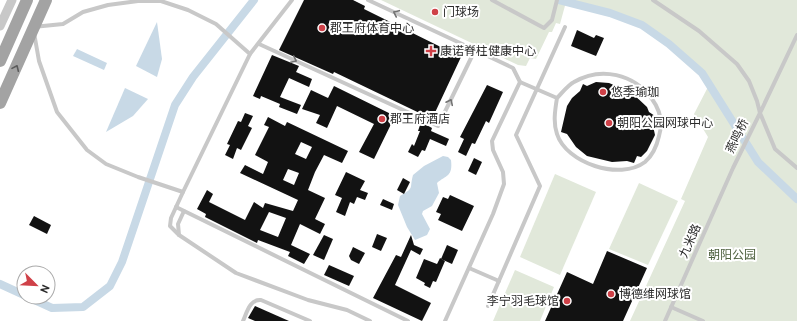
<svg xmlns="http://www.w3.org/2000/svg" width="797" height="321" viewBox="0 0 797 321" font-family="Overpass,'Noto Sans SC',sans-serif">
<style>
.green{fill:#e1e8da}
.water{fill:#c8d9e6}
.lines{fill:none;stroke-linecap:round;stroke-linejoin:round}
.canal{stroke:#c8d9e6;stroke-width:8}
.building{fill:#121212;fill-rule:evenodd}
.service{stroke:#c8c8c8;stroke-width:4}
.tertiary{stroke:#c8c8c8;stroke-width:9}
.primary{stroke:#a3a3a3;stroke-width:12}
.oneway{stroke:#727272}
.oneway2{stroke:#5b5b5b}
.poi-dot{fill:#cf4148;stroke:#fff;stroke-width:1.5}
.labels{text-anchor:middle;stroke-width:4;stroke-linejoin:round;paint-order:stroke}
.poi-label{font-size:12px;fill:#2b2b2b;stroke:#fff;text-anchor:start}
.street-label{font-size:12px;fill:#2b2b2b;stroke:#fff}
.park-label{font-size:12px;fill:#4e613f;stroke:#fff}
</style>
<rect width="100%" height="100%" fill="#fff"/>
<g class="green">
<polygon points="381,0 797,0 797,321 630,321 685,201 681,199 708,137 694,114 709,85 702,73 669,44 642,25 610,13 566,2 560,24 556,23 552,32 549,32 536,59 530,58 526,66 518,65"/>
<polygon points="555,174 596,192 560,275 520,257"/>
<polygon points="639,183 678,201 648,265 609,249"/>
<polygon points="515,270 554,287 540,321 493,321"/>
</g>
<g class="water">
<polygon points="157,22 162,59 157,77 136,66"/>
<polygon points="77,49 107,63 104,70 73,56"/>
<polygon points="125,88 148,99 133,116 106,132"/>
<path d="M443 156 448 157 451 160C453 177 446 175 437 183L439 193 432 206 423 211 422 214 430 229 427 235 415 240 407 227 398 205 400 196C415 187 409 190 413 175L424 166Z"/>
</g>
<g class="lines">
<g class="canal">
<polyline points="559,0 610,13 642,25 669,44 702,73 758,162 797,199"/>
<polyline points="0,284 24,295"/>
<polyline points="28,297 52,308 83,307 110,286 122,262 175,105 193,77 254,0"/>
</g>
</g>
<g class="building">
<polygon points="304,0 353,0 365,6 364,9 461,57 432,119 334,72 333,74 279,50"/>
<polygon points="577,30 594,38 596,35 604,38 596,56 571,46"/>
<polygon points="272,55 299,66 296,72 312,79 309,87 289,78 280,97 301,105 297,114 279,107 280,104 261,96 260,99 253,96"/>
<polygon points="596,82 609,83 631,92 647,107 649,112 655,116 652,121 655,135 647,151 641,157 637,156 634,163 627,161 612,162 587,156 576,147 567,134 561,132 567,106 572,98 580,91 583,84 587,86"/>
<polygon points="487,85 503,92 489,123 486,121 475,144 472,143 466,156 458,152 464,139 460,137"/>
<polygon points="334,86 395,116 374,159 359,152 374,124 337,106 327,128 316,123 320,115 302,109 311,90 328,98"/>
<polygon points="245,113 253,116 248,126 252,128 241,150 237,148 233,159 225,155 230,145 227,144 238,121 241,122"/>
<path d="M268 117 285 126 287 122 348 151 342 163 324 155 315 172 308 190 325 198 315 219 325 224 320 234 300 224 291 245 310 254 304 264 288 256 290 252 258 240 257 243 205 217 206 214 197 209 207 190 213 194 209 202 245 220 254 202 263 208 265 203 293 211 298 200 240 173 245 165 263 174 268 162 255 155 269 127 264 125ZM301 142 312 147 306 159 295 154ZM288 169 299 173 294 185 283 180ZM269 212 286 218 278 237 260 230Z"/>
<polygon points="421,122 432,128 431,131 449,139 446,146 430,139 425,151 422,150 418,157 408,152 412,144 414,146 420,131 418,131"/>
<polygon points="474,158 482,162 476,175 468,171"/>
<polygon points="346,172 365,181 360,190 368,193 365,200 357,197 354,204 350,202 345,216 336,212 342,198 335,195"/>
<polygon points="403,178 410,182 404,194 397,190"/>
<polygon points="450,195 474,206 462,231 438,220 441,214 436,212 443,197 448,199"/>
<polygon points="383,199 394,204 392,210 380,205"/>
<polygon points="34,216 51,225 47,234 29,225"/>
<polygon points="377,234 387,238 381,251 372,247"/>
<polygon points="324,235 333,239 324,260 313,255"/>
<polygon points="411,235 414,245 423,249 420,255 411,250 395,285 431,303 422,321 373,298 396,255 401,257"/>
<polygon points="447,245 458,250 452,264 441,259"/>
<polygon points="353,247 365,253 359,264 351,260 349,256"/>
<polygon points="607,251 647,268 623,321 545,321 567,272 593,284"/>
<polygon points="440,258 445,261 436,282 433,281 430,288 424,285 425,283 416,278 424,259 437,264"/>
<polygon points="329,265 354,276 349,286 324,275"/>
<polygon points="255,306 289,321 255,321 248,318"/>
</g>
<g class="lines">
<g class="service">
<polyline points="492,0 544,28 552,20 557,0"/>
<polyline points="653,0 699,31 737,64 749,81 757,101 760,113 797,35"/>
<polygon points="138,1 161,1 188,10 216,24 250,54 183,192 138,177 106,164 87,150 57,112 39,61 33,27 63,24 83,12 108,5"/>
<polyline points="259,44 438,126 475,50 368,0"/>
<path d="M475 50 513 68 520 82 557 98C555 110 553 123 557 134 566 163 620 181 645 162 652 156 657 145 659 136 663 123 660 110 652 99 634 74 601 66 574 82 568 85 562 93 557 98"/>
<polyline points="250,54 292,0"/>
<polyline points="760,113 775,149 797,168"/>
<polyline points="183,192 171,218 170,226 179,235 236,273 308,300 347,310 370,321"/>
<polyline points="176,207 408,321"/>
<polyline points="179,235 178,224 184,211"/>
<polyline points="469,268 499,281"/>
<polyline points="488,306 540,186 516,135 565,27"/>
<polyline points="671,307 703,321"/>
<path d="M243 321C247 312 250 299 261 300L310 321"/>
<polyline points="445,321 493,214 504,184 503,172 493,150 492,141 520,82"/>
<polyline points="665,321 733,168 760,113"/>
</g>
<polyline class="tertiary" points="0,26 12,0"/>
<g class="primary">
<polyline points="0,61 27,0"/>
<polyline points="0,103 46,0"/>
</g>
</g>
<defs><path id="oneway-chevron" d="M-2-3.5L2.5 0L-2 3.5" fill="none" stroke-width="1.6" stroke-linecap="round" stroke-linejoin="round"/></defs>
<g class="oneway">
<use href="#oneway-chevron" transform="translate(396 13) rotate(-155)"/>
<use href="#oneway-chevron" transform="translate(294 60) rotate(25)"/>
<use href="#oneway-chevron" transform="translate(450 102) rotate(-64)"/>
</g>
<use class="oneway2" href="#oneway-chevron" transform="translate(16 68) rotate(-66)"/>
<g class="poi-dot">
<circle cx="435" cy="12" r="4"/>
<circle cx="322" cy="28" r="4"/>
<path d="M429 45h4v4h4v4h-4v4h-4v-4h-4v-4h4z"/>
<circle cx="603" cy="92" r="4"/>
<circle cx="382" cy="119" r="4"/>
<circle cx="609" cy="123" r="4"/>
<circle cx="611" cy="294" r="4"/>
<circle cx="567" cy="301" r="4"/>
</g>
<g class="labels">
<g class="poi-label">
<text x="443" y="16">门球场</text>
<text x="330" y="32">郡王府体育中心</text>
<text x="440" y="55">康诺脊柱健康中心</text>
<text x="611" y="96">悠季瑜珈</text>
<text x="390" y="123">郡王府酒店</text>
<text x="617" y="127">朝阳公园网球中心</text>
<text x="619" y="298">博德维网球馆</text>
<text x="559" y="305" text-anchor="end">李宁羽毛球馆</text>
</g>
<g class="street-label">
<text transform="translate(737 136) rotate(-64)" y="4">燕鸣桥</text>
<text transform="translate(690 241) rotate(-66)" y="4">九米路</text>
</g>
<g class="park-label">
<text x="732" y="259">朝阳公园</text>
</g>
</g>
<g transform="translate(36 285) rotate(114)"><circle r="19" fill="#ffffff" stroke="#aaaaaa"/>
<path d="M0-3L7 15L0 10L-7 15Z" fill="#cf4148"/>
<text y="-6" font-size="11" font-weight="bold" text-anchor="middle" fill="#2b2b2b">N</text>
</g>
</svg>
